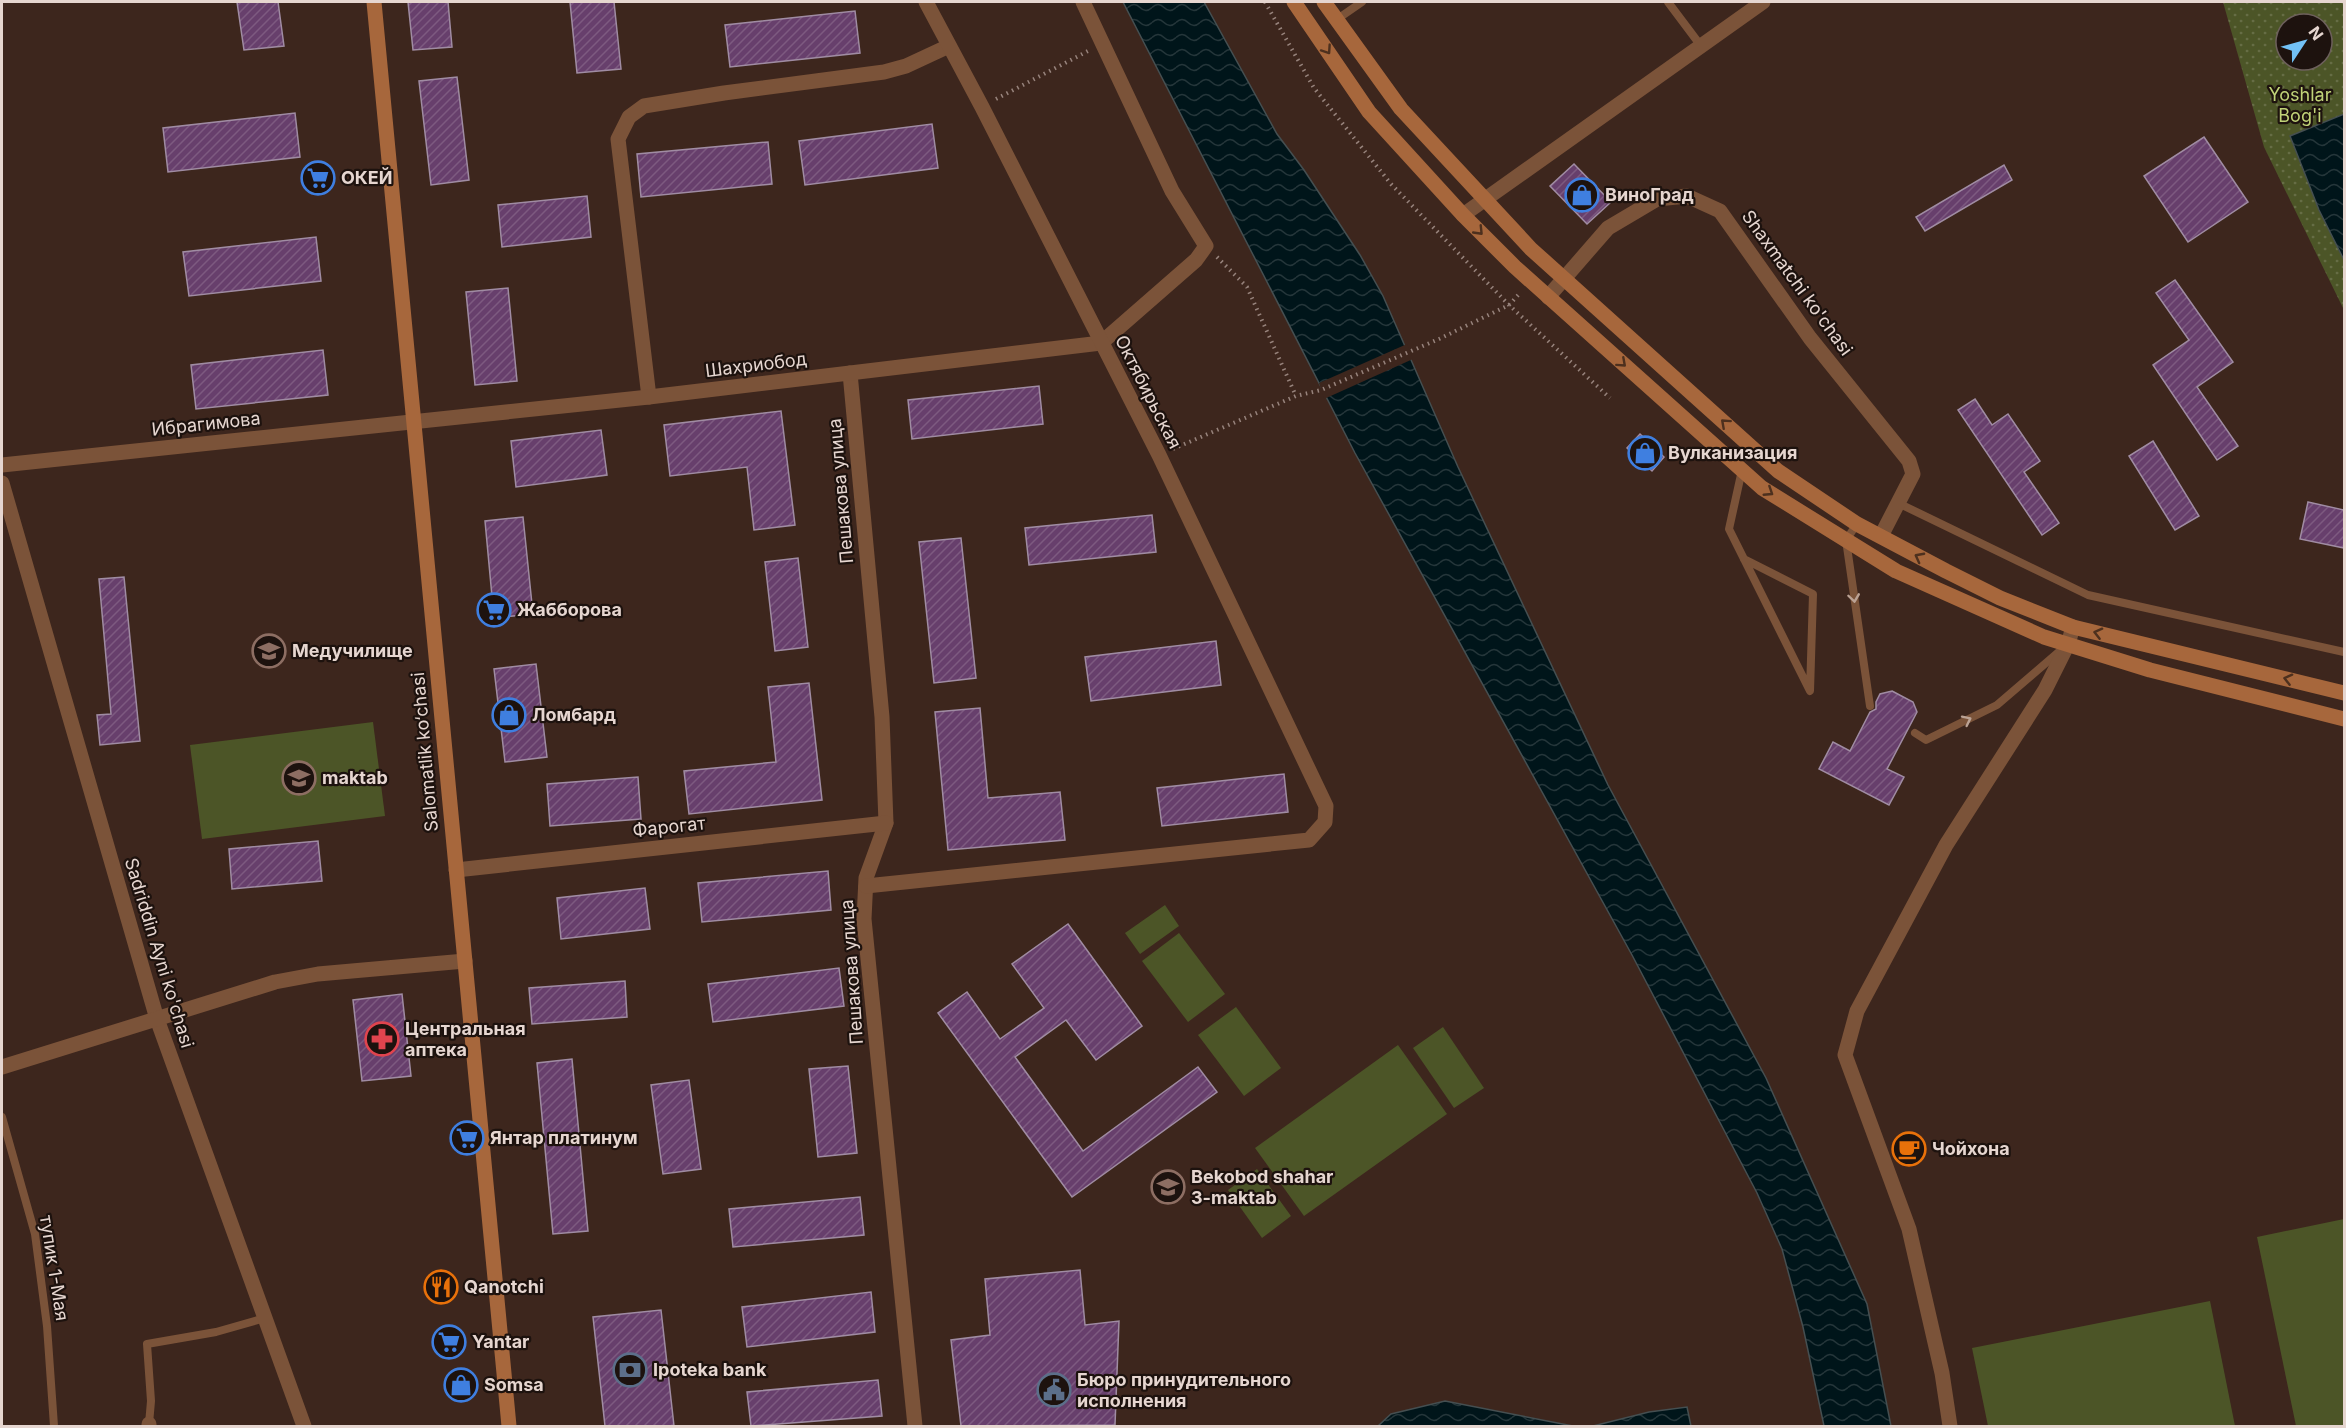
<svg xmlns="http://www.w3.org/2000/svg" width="2346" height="1428" viewBox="0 0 2346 1428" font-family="Inter,sans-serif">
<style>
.park{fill:url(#park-dots);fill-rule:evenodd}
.pitch{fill:#4c5527}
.water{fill:url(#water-waves);stroke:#454f51;stroke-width:1.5}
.pier{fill:#3d261d}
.building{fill:url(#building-hatch);stroke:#a08ca3;stroke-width:1.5}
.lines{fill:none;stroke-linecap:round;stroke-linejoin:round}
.path{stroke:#97837c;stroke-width:4;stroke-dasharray:1.5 4.5;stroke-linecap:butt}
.lane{stroke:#7b5339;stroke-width:8}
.street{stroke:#7b5339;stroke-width:15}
.secondary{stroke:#a7673c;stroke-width:15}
.oneway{stroke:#4d301e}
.oneway2{stroke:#bba294}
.labels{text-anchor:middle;stroke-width:4.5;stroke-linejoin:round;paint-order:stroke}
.park-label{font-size:18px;fill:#c1d378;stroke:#1d120e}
.poi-label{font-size:18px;font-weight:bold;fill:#e6d6d0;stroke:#1d120e;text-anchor:start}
.street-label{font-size:18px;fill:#e6d6d0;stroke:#1d120e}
</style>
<defs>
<pattern id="park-dots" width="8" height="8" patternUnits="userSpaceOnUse" patternTransform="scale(1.5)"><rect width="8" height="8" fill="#4c5527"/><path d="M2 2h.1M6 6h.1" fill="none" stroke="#666d45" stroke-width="1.8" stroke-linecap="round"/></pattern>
<pattern id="water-waves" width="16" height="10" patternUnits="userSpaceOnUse" patternTransform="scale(1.5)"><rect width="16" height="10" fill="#00151a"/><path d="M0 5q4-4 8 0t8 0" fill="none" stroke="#25363a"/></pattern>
<pattern id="building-hatch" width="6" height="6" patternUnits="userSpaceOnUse" patternTransform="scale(1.5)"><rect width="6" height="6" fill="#673f6c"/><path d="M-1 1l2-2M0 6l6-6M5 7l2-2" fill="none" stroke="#7d5a80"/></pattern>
</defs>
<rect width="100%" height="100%" fill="#3d261d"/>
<path class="park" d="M2223 2H2344V310L2264 147ZM2286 24H2322V60H2286Z"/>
<g class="pitch">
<polygon points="373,722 385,816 202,839 190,745"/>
<polygon points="1165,905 1179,926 1140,954 1125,933"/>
<polygon points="1179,933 1225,994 1188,1022 1142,961"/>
<polygon points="1236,1007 1281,1068 1244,1096 1198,1035"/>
<polygon points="1443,1027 1484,1088 1454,1108 1413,1048"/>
<polygon points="1398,1045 1447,1114 1304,1216 1255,1148"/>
<polygon points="1257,1169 1291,1216 1262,1238 1228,1190"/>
<polygon points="2344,1219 2344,1426 2296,1426 2257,1237"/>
<polygon points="2210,1301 2235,1426 1988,1426 1972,1348"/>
</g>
<g class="water">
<polygon points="1123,2 1204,2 1277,134 1304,170 1360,255 1383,296 1458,467 1608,785 1766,1078 1867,1304 1891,1426 1824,1426 1803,1327 1782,1249 1757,1193 1632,955 1355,453"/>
<polygon points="2344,114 2344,260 2319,210 2290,136"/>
<polygon points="1445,1401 1573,1426 1378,1426 1391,1414"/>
<polygon points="1687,1407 1691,1426 1593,1426 1649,1412"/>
</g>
<polygon class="pier" points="1407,344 1413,359 1324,399 1319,383"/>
<g class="building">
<polygon points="237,2 278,2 284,46 244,50"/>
<polygon points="408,2 448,2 452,47 413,50"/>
<polygon points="570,2 614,2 621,69 577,73"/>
<polygon points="855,11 860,53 730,67 725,25"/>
<polygon points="457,77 469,180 431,185 419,81"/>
<polygon points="295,113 300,157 168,172 163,128"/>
<polygon points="932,124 938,168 805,185 799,141"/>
<polygon points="2204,137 2248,202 2188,242 2144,176"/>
<polygon points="768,142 772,184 641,197 637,154"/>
<polygon points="1574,164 1611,202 1587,224 1550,186"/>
<polygon points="2004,165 2012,180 1925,231 1916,217"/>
<polygon points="587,196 591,237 502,247 498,205"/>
<polygon points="316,237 321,281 189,296 183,252"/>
<polygon points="2175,280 2233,362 2197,387 2238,446 2217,460 2153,365 2189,340 2156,293"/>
<polygon points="508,288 517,381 475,385 466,292"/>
<polygon points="323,350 328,395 196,409 191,365"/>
<polygon points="1039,386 1043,424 912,439 908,400"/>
<polygon points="1975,399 1992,425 2008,414 2040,461 2024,472 2059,523 2042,535 1958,410"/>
<polygon points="781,411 795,525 754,530 747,467 670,476 664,425"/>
<polygon points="601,430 607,475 516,487 511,441"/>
<polygon points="1640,434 1664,457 1652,471 1627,448"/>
<polygon points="2153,441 2199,516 2175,530 2129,456"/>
<polygon points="2308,502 2344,510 2344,548 2300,539"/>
<polygon points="1152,515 1156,552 1029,565 1025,528"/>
<polygon points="523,517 533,614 494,618 485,521"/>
<polygon points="961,538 976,678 934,683 919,542"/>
<polygon points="798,558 808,647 775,651 765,562"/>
<polygon points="124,577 140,741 100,745 97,715 111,714 99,579"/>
<polygon points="1216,641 1221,685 1091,701 1085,657"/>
<polygon points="536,664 547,757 505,762 494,669"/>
<polygon points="809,683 822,800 689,814 684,771 776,762 768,687"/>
<polygon points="1892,691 1913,702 1917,712 1887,769 1904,777 1889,805 1819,769 1833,742 1850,751 1870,712 1876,709 1876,702 1880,694"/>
<polygon points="980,708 988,798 1060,792 1065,840 948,850 935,712"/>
<polygon points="1284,774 1288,812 1162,826 1157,788"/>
<polygon points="638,777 641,819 550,826 547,784"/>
<polygon points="318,841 322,881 232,889 229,849"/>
<polygon points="828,871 831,910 702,922 698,883"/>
<polygon points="645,888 650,929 561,939 557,898"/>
<polygon points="1068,924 1142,1026 1096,1060 1066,1020 1015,1057 1083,1151 1198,1067 1217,1092 1072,1197 938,1013 967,992 1000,1039 1044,1008 1012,964"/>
<polygon points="839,968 844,1006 713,1022 708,984"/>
<polygon points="625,981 627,1017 532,1024 529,988"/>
<polygon points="402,994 411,1076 362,1081 353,1000"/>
<polygon points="572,1059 588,1231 553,1234 537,1063"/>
<polygon points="848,1066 857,1153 818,1157 809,1069"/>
<polygon points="689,1080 701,1169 663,1174 651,1085"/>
<polygon points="860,1197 864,1235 733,1247 729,1209"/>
<polygon points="1080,1270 1085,1325 1119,1321 1115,1425 961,1426 951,1340 990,1335 985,1279"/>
<polygon points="871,1292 875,1332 747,1347 742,1307"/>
<polygon points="661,1310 674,1426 605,1426 593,1317"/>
<polygon points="878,1380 882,1416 751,1426 747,1392"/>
</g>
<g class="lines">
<g class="path">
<polyline points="1265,2 1314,88 1391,184 1509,305 1610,398"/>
<polyline points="996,99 1088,51"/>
<polyline points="1217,257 1247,287 1296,396"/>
<polyline points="1173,449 1296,396 1321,390 1439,339 1509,305 1520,293"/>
</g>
<g class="lane">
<polyline points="1668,2 1701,46"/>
<polyline points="1336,20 1362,2"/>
<polyline points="1742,470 1729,529 1810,691 1813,594 1744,559"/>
<polyline points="1898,503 2088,595 2344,652"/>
<polyline points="1857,524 1846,540 1870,706"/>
<polyline points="1915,733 1926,740 1997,705 2061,650"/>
<polyline points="2,1117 35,1234 47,1326 54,1426"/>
<polyline points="149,1424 151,1401 147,1344 216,1332 265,1318"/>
</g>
<g class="street">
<polyline points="1463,215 1763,2"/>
<polyline points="1548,297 1608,228 1657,199 1687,196 1720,211 1810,338 1909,461 1913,474 1881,536"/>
<polyline points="850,373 882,717 886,823 866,878 864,919 915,1426"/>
<polyline points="649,397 618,139 629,117 644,106 724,93 884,72 906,66 949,46"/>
<polyline points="2,465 649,397 1101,343 1196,260 1206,246 1172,191 1083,2"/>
<polyline points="2,483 157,1019 304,1426"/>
<polyline points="456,870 886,823"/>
<polyline points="866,886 1309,840 1325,822 1326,806 1159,455 982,107 926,2"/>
<polyline points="2,1067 275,982 318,974 465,961"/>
<polyline points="149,1426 149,1424"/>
<polyline points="1950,1426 1942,1373 1909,1229 1845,1055 1857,1011 1946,845 2045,690 2068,644 2073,627"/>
</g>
<g class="secondary">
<polyline points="374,2 509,1426"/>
<polyline points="1294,2 1369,112 1463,215 1515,267 1762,488 1896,571 2044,637 2150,670 2344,719"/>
<polyline points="1324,2 1401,109 1531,249 1778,471 1857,524 1946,571 2000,598 2073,627 2344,693"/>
</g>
</g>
<defs><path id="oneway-chevron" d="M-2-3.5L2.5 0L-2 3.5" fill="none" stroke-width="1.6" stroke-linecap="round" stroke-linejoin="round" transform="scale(1.5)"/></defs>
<g class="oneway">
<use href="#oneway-chevron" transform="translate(1327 50) rotate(56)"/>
<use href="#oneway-chevron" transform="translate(1479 231) rotate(46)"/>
<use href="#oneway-chevron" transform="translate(1622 363) rotate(42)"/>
<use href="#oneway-chevron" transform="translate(1725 423) rotate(-138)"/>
<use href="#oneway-chevron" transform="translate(1769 492) rotate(33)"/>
<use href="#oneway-chevron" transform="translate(1919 557) rotate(-152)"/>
<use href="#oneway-chevron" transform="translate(2098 633) rotate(-166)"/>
<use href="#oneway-chevron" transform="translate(2288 679) rotate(-166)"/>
</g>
<g class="oneway2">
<use href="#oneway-chevron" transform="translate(1854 598) rotate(82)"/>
<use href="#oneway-chevron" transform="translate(1967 720) rotate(-26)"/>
</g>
<defs>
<g id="supermarket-ring" transform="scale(1.725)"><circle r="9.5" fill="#1d120e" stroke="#3f7fe0" stroke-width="1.5"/><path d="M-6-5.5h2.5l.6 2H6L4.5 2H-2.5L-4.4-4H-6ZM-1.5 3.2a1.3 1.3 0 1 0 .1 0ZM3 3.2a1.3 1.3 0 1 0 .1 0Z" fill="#3f7fe0"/></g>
<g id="shop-ring" transform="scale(1.725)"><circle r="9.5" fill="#1d120e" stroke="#3f7fe0" stroke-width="1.5"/><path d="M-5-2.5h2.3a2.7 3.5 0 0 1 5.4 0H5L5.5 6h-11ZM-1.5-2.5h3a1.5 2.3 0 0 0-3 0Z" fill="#3f7fe0"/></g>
<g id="university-ring" transform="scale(1.725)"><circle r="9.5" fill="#1d120e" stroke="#8d6e63" stroke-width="1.5"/><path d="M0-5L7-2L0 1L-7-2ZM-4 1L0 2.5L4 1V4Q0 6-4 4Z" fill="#8d6e63"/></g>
<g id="school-ring" transform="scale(1.725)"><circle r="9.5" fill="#1d120e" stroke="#8d6e63" stroke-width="1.5"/><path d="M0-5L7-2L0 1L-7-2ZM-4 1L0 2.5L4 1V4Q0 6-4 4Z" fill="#8d6e63"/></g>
<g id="pharmacy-ring" transform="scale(1.725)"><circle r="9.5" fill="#1d120e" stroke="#e0444e" stroke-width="1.5"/><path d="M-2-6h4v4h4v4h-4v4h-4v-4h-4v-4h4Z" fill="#e0444e"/></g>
<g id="cafe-ring" transform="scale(1.725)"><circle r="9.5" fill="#1d120e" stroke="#e8710a" stroke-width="1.5"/><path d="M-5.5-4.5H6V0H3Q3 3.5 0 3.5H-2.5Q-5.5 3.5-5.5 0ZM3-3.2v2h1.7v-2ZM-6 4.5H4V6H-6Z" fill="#e8710a"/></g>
<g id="restaurant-ring" transform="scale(1.725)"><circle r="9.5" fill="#1d120e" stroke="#e8710a" stroke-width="1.5"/><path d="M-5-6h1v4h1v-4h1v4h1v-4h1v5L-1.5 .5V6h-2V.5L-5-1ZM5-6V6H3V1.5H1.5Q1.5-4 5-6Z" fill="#e8710a"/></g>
<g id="bank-ring" transform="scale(1.725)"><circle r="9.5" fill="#1d120e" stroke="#5c6f8a" stroke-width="1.5"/><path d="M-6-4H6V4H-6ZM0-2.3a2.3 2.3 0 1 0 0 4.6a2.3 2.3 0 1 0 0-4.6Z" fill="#5c6f8a"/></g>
<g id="civic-ring" transform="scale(1.725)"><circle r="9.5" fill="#1d120e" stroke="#5c6f8a" stroke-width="1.5"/><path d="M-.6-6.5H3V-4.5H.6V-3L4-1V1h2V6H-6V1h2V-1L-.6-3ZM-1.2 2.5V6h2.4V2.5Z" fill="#5c6f8a"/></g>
</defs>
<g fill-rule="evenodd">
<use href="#supermarket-ring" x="318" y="178"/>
<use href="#shop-ring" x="1582" y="195"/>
<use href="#shop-ring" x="1645" y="453"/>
<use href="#supermarket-ring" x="494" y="610"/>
<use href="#university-ring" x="269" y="651"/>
<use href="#shop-ring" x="509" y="715"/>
<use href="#school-ring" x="299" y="778"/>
<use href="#pharmacy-ring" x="382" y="1039"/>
<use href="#supermarket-ring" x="467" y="1138"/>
<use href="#cafe-ring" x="1909" y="1149"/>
<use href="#school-ring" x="1168" y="1187"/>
<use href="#restaurant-ring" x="441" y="1287"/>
<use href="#supermarket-ring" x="449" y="1342"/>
<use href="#bank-ring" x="630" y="1370"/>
<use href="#shop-ring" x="461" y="1385"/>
<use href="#civic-ring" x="1054" y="1390"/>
</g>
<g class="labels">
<g class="park-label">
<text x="2300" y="101">Yoshlar<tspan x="2300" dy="21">Bog'i</tspan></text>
</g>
<g class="poi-label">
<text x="341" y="184">ОКЕЙ</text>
<text x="1605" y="201">ВиноГрад</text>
<text x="1668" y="459">Вулканизация</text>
<text x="517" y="616">Жабборова</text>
<text x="292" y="657">Медучилище</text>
<text x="532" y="721">Ломбард</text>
<text x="322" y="784">maktab</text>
<text x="405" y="1035">Центральная<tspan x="405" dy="21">аптека</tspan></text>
<text x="490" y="1144">Янтар платинум</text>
<text x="1932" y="1155">Чойхона</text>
<text x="1191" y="1183">Bekobod shahar<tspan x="1191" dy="21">3-maktab</tspan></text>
<text x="464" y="1293">Qanotchi</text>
<text x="472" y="1348">Yantar</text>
<text x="653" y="1376">Ipoteka bank</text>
<text x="1077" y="1386">Бюро принудительного<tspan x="1077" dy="21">исполнения</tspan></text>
<text x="484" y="1391">Somsa</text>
</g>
<g class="street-label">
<text transform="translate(1797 283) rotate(54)" y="6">Shaxmatchi ko'chasi</text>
<text transform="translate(756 365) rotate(-7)" y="6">Шахриобод</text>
<text transform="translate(1148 392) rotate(63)" y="6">Октябирьская</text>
<text transform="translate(206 424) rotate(-6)" y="6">Ибрагимова</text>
<text transform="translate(841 491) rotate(-95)" y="6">Пешакова улица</text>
<text transform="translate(425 752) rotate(-95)" y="6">Salomatlik ko‘chasi</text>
<text transform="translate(669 827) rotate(-6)" y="6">Фарогат</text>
<text transform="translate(159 953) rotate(73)" y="6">Sadriddin Ayni ko'chasi</text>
<text transform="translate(852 972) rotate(-94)" y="6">Пешакова улица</text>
<text transform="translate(54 1268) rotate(81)" y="6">тупик 1-Мая</text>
</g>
</g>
<rect width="2346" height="1428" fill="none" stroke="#e6d6d0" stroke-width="6"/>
<g transform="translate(2304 42) rotate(54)"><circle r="28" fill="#1d120e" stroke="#6d605c" stroke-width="1.5"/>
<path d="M0-4.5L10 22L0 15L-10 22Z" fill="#72c1f5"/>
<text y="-9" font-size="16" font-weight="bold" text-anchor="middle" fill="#e6d6d0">N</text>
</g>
</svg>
